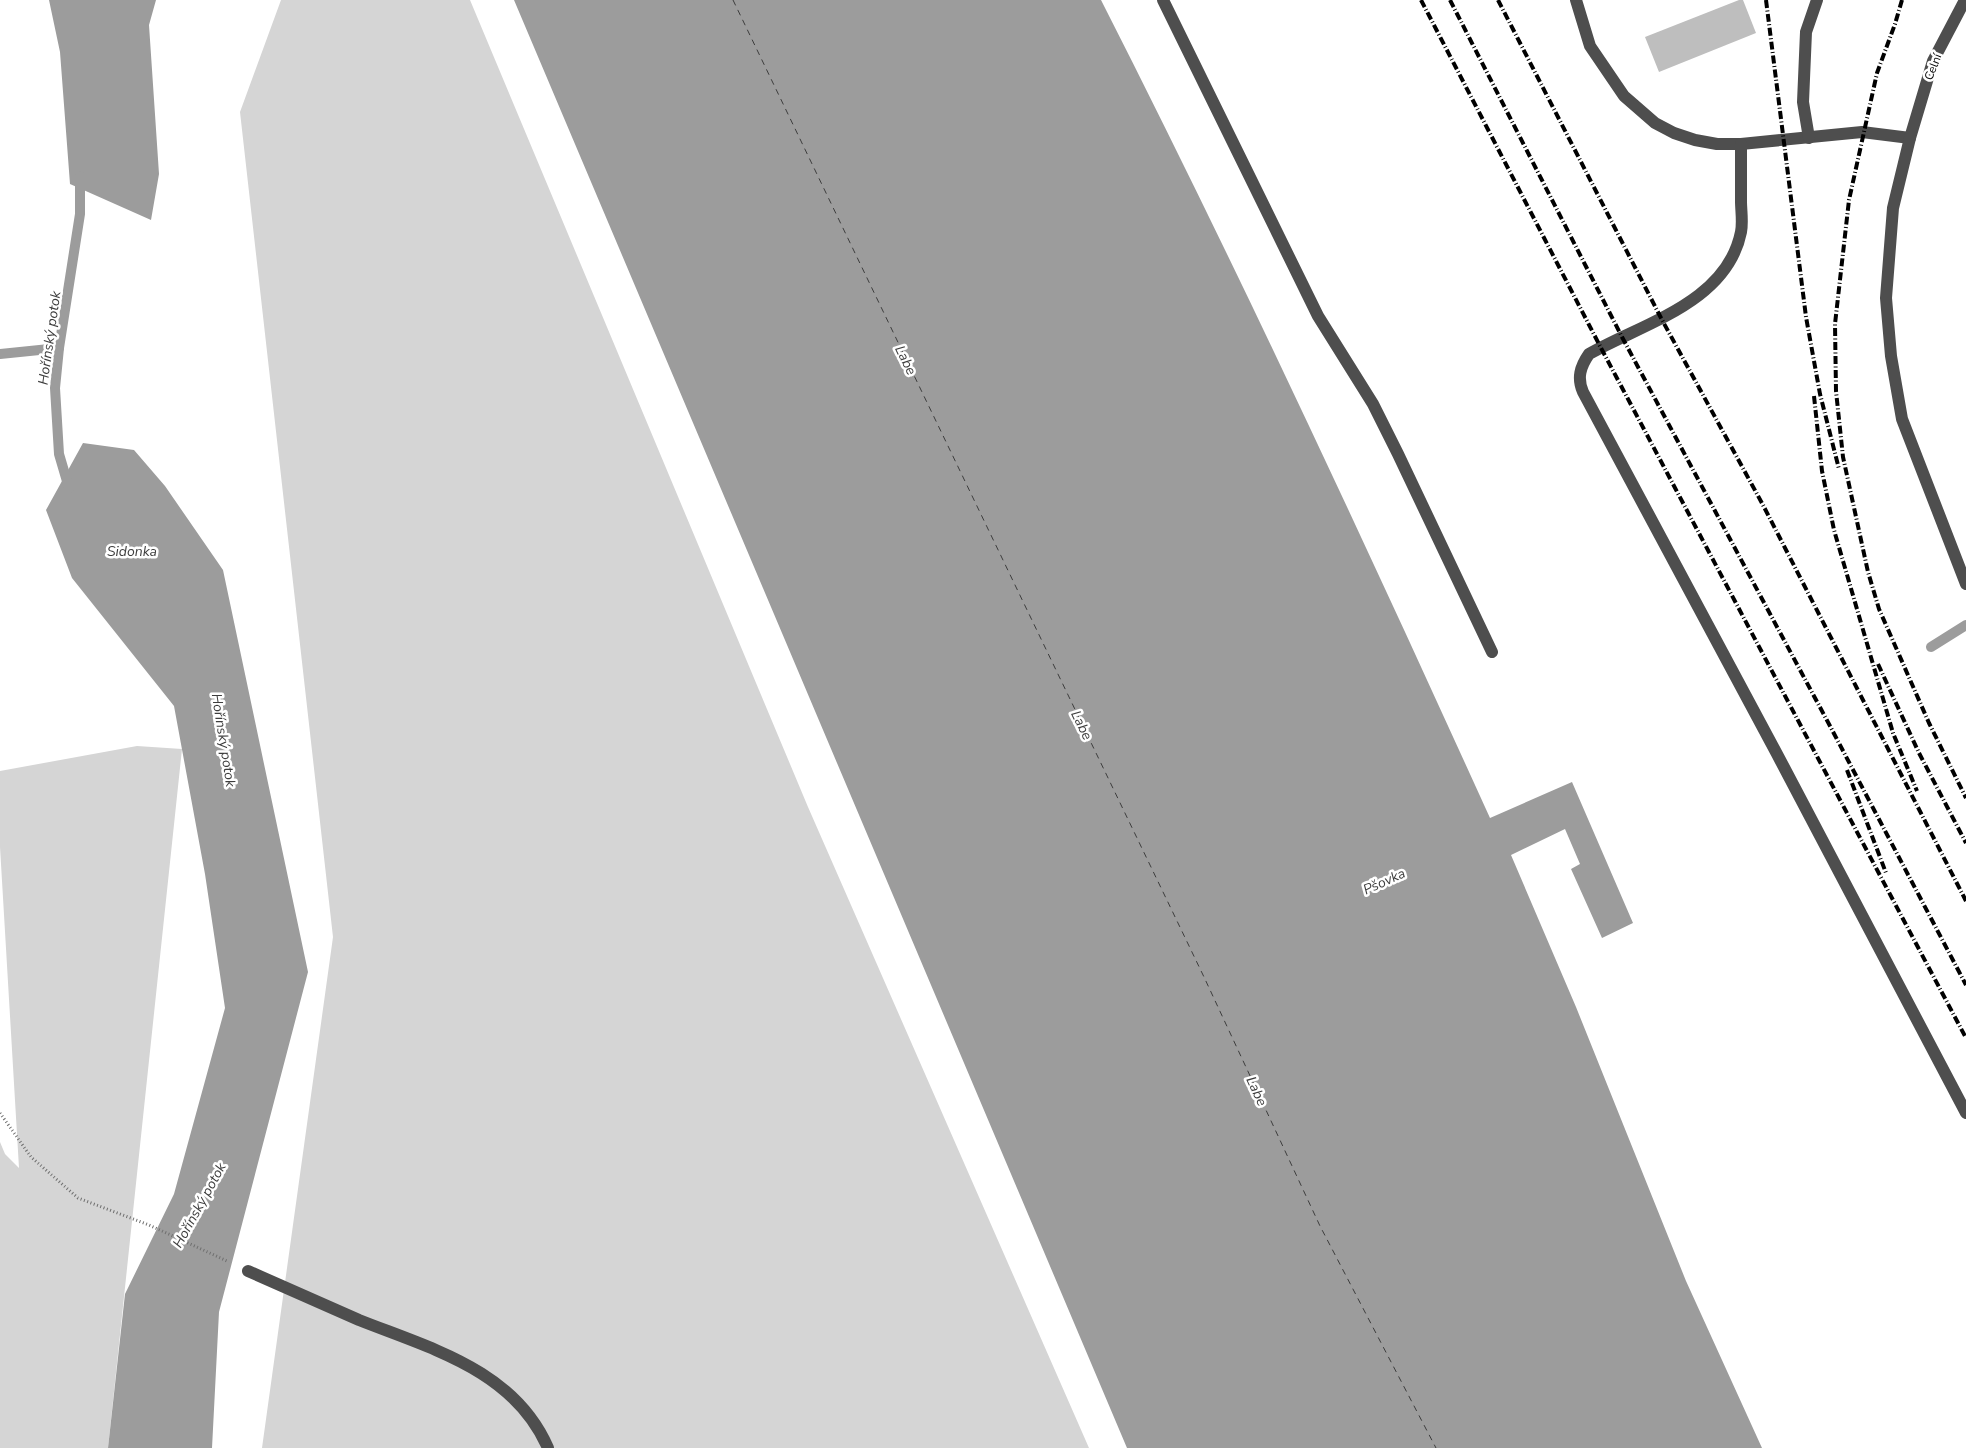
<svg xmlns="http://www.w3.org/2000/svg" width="1966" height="1448" viewBox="0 0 1966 1448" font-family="'Nunito Sans',sans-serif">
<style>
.green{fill:#d5d5d5}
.water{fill:#9c9c9c}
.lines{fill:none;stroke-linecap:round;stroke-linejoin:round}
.stream{stroke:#9c9c9c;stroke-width:10}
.ferry{stroke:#3d3d3d;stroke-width:1;stroke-dasharray:6 5;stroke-linecap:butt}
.building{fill:#bebebe}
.path{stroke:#707070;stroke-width:3;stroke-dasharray:1 2.5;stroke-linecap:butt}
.minor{stroke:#4e4e4e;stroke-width:12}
.rail{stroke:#000;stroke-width:4;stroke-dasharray:8 2.5 1 2.5;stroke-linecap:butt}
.labels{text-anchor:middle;stroke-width:5;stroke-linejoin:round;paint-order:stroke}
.street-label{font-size:12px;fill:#000;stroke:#fff}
.water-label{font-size:14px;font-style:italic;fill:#3d3d3d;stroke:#fff}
</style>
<rect width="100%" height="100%" fill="#fff"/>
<g class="green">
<polygon points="281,0 470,0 808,807 1089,1448 262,1448 333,937 240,112"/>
<polygon points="137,746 182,749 108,1448 0,1448 0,1142 5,1154 19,1168 0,847 0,771"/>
</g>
<g class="water">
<polygon points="49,0 156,0 149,25 159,174 151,220 70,184 60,52"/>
<path d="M514 0H1101C1238 269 1365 543 1490 818L1572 782 1633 923 1602 938 1571 869 1580 864 1565 829 1511 855 1576 1007 1686 1281 1762 1448H1127Z"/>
<polygon points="83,443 134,450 165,486 223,570 308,972 219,1312 212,1448 108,1448 125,1294 174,1194 225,1008 205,874 174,706 72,578 46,510"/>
</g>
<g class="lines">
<g class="stream">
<polyline points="0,354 59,348"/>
<polyline points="69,488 59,454 55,388 59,348 80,214 80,176"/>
<polyline points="1931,647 1966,625"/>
</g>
<polyline class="ferry" points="733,0 1204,977 1320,1226 1436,1448"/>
</g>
<polygon class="building" points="1739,0 1743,0 1756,33 1659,72 1645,37"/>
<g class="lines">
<polyline class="path" points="0,1113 31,1157 78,1198 149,1225 227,1261"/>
<g class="minor">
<polyline points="1163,0 1318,316 1373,404 1398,454 1492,652"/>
<polyline points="1576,0 1590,46 1624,96 1655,123 1674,133 1695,140 1717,144 1741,144 1862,132 1910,138"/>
<polyline points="1965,0 1933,61 1910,138 1893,208 1886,298 1891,356 1902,419 1966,584"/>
<polyline points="1809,138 1803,102 1806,32 1817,0"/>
<path d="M1741 144C1741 163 1741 182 1741 201 1741 211 1743 222 1741 232 1727 302 1644 323 1589 354 1580 367 1577 378 1583 392L1777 754 1966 1113"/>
<path d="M248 1271C285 1287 322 1304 359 1320 432 1349 514 1370 548 1448"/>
</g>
<g class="rail">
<polyline points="1421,0 1601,348 1966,1038"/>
<polyline points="1450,0 1622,337 1830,726 1966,985"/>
<polyline points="1498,0 1661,318 1763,505 1966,901"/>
<polyline points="1766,0 1806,317 1820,394 1839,469"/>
<polyline points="1902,0 1895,24 1877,73 1849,200 1835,324 1836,391 1843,457 1868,572 1879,609 1929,723 1966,798"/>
<polyline points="1814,396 1822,471 1834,530 1893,733 1917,791"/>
<polyline points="1878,664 1919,753 1966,843"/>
<polyline points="1847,770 1886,873"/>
</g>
</g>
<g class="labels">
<g class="street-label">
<text transform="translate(1933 67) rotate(-69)" y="4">Celní</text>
</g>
<g class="water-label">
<text transform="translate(49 338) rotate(-82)" y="5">Hořínský potok</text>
<text transform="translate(906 360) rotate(64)" y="5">Labe</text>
<text x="132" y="556">Sidonka</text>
<text transform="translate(1082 725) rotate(64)" y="5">Labe</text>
<text transform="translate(224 740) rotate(81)" y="5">Hořínský potok</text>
<text transform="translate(1384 881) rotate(-24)" y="5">Pšovka</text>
<text transform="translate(1257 1091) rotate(65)" y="5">Labe</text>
<text transform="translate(199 1205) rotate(-61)" y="5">Hořínský potok</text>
</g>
</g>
</svg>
